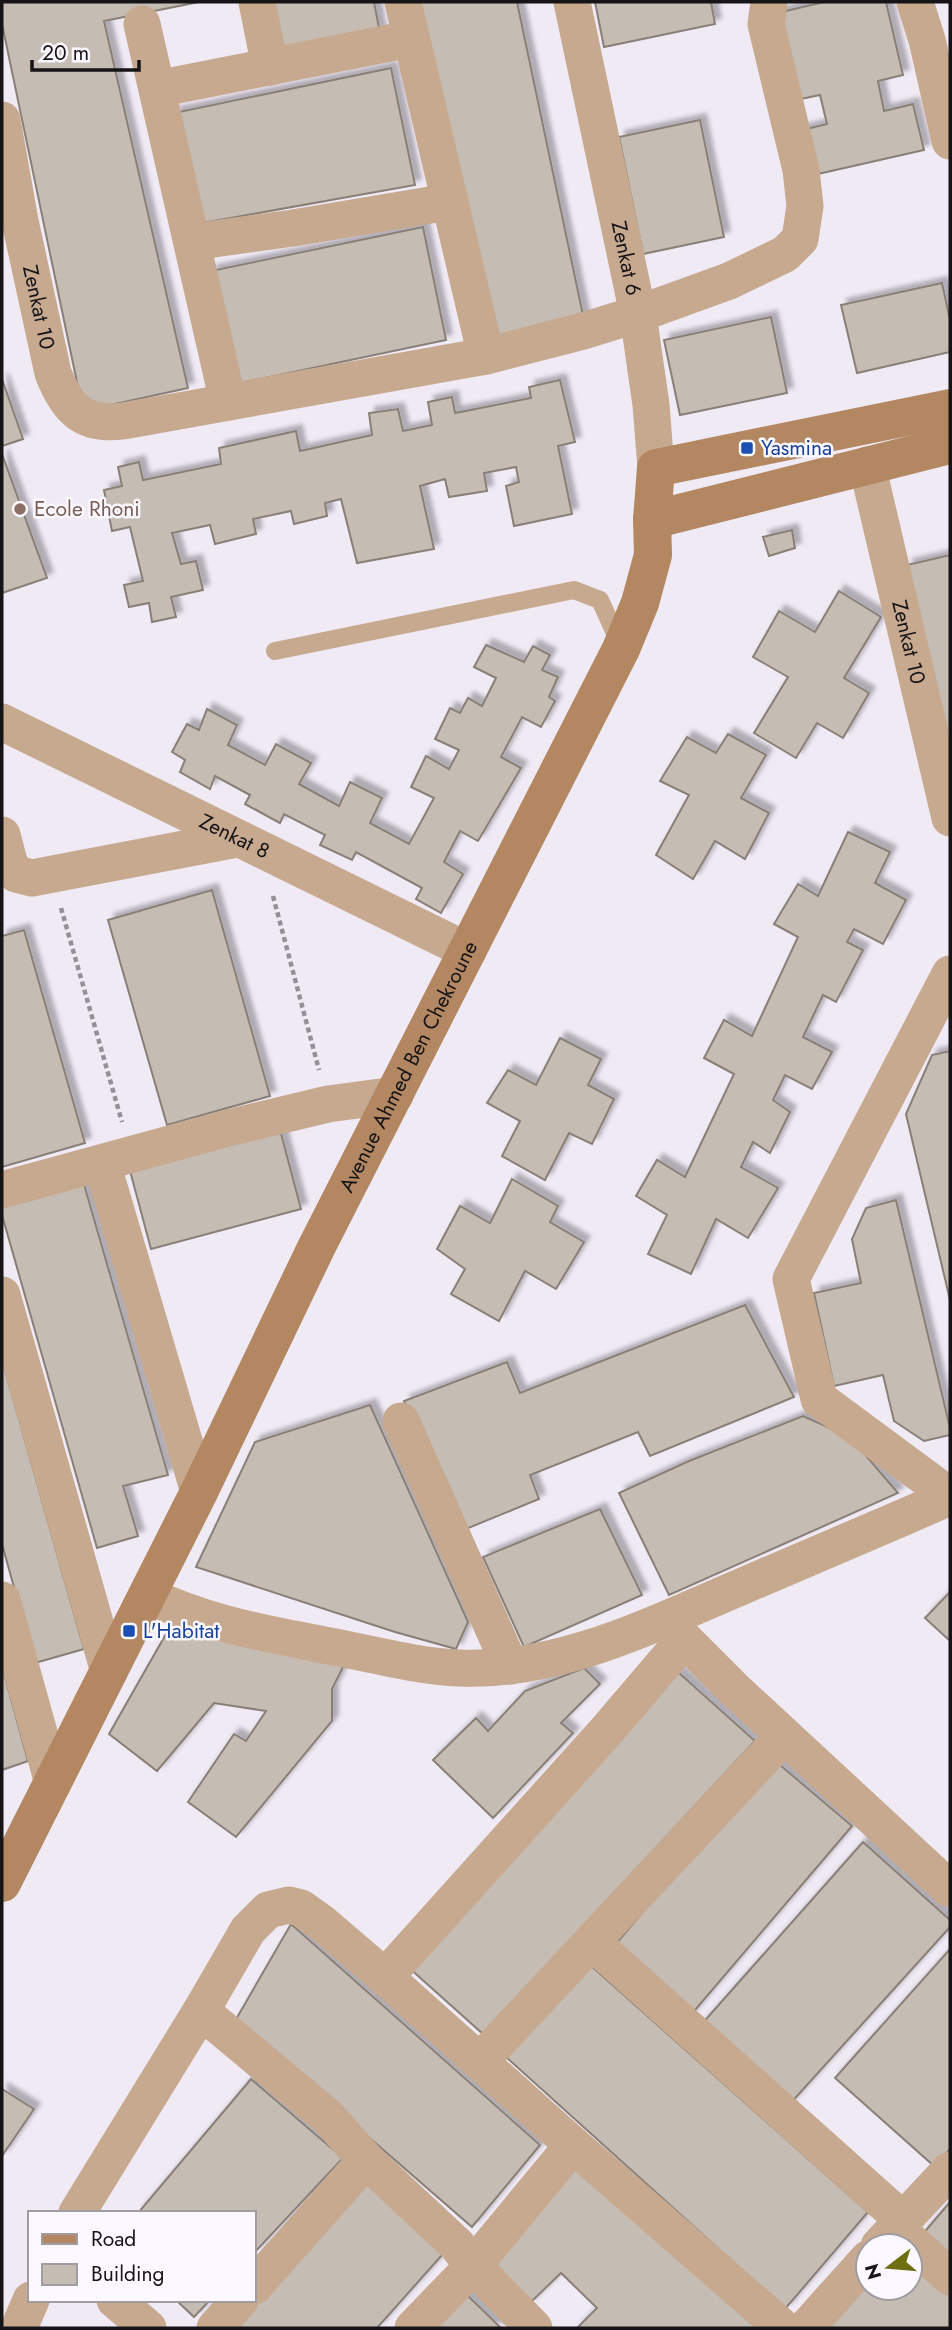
<svg xmlns="http://www.w3.org/2000/svg" width="952" height="2330" viewBox="0 0 952 2330" font-family="Jost,sans-serif">
<style>
.building{fill:#c5bcb3;stroke:#888078;stroke-width:2;filter:url(#shadow)}
.lines{fill:none;stroke-linecap:round;stroke-linejoin:round}
.path{stroke:#949097;stroke-width:4.5;stroke-dasharray:5 3.5;stroke-linecap:butt}
.lane{stroke:#c6a98f;stroke-width:18}
.street{stroke:#c6a98f;stroke-width:37}
.secondary{stroke:#b28761;stroke-width:38}
.transit-dot{fill:#1a4fb4;stroke:#fcf8ff;stroke-width:2.5}
.education-dot{fill:#8d6e63;stroke:#fcf8ff;stroke-width:2.5}
.labels{text-anchor:middle;stroke-width:5;stroke-linejoin:round;paint-order:stroke}
.street-label{font-size:21px;fill:#161417;stroke:#fcf8ff}
.transit-label{font-size:21px;fill:#164399;stroke:#fcf8ff;text-anchor:start}
.education-label{font-size:21px;fill:#785e54;stroke:#fcf8ff;text-anchor:start}
</style>
<defs>
<filter id="shadow"><feDropShadow dx="6" dy="-6" stdDeviation="2" flood-color="#0004"/></filter>
</defs>
<rect width="100%" height="100%" fill="#f0eaf5"/>
<g class="building">
<polygon points="2,2 199,2 104,21 188,388 83,411 2,24"/>
<polygon points="262,2 374,2 380,33 272,55"/>
<polygon points="417,2 517,2 584,320 488,340"/>
<polygon points="595,2 711,2 715,24 604,47"/>
<polygon points="824,2 886,2 903,75 878,81 884,111 913,104 924,150 809,176 798,131 827,124 820,95 796,100 777,13"/>
<polygon points="391,68 415,185 197,224 174,113"/>
<polygon points="700,120 724,237 643,254 619,137"/>
<polygon points="423,227 446,340 236,384 211,271"/>
<polygon points="942,283 950,320 950,352 857,373 841,305"/>
<polygon points="771,317 787,393 680,415 664,340"/>
<polygon points="2,379 23,439 2,446"/>
<polygon points="560,380 575,442 558,446 572,514 514,526 506,486 519,482 516,467 484,473 487,491 449,497 445,479 420,486 434,549 357,563 341,499 325,503 327,516 294,524 291,511 253,519 256,534 215,544 210,525 172,533 181,564 196,561 203,590 171,597 176,617 152,622 149,603 129,607 124,585 143,581 130,527 112,531 104,490 122,486 118,467 139,462 143,480 221,464 219,448 296,431 300,451 372,435 369,413 398,409 403,431 432,425 428,402 452,397 455,413 531,398 529,387"/>
<polygon points="2,454 47,578 2,593"/>
<polygon points="792,530 795,548 769,556 763,537"/>
<polygon points="950,555 950,765 907,565"/>
<polygon points="839,591 881,617 844,678 869,693 843,738 817,723 796,758 754,733 788,677 753,657 779,611 815,632"/>
<polygon points="486,645 524,662 533,646 550,655 542,670 558,677 549,697 555,701 541,727 522,717 501,757 521,768 478,841 460,831 444,862 463,874 441,913 416,899 422,888 356,852 352,860 320,845 325,835 284,814 280,823 245,804 250,795 215,776 210,789 180,772 185,760 172,752 187,724 199,730 207,709 237,725 228,745 265,765 276,744 311,763 299,784 339,806 350,782 382,798 370,823 409,844 434,798 411,787 426,756 449,769 459,750 435,739 450,708 460,713 468,698 482,706 496,678 474,667"/>
<polygon points="728,734 766,755 741,798 769,813 745,859 715,841 693,879 656,855 689,795 660,781 687,737 716,753"/>
<polygon points="848,832 890,852 875,883 906,900 883,944 854,929 847,942 863,950 836,1002 823,995 803,1037 832,1052 812,1089 785,1075 773,1100 790,1112 770,1153 753,1142 741,1167 778,1188 748,1238 716,1219 691,1274 648,1254 667,1215 636,1196 657,1160 685,1177 734,1074 704,1058 724,1020 752,1036 798,937 774,924 798,884 818,896"/>
<polygon points="212,890 270,1096 167,1125 108,920"/>
<polygon points="24,930 85,1143 2,1167 2,936"/>
<polygon points="560,1038 601,1059 588,1085 614,1099 592,1144 569,1133 545,1180 502,1156 520,1121 487,1103 508,1070 536,1085"/>
<polygon points="950,1051 950,1300 906,1114 932,1055"/>
<polygon points="279,1126 301,1209 151,1249 129,1167"/>
<polygon points="512,1179 558,1206 550,1222 584,1242 556,1289 525,1271 499,1321 451,1294 465,1269 437,1249 460,1206 490,1223"/>
<polygon points="83,1181 168,1475 123,1486 138,1536 97,1548 2,1215 2,1203"/>
<polygon points="896,1200 950,1428 950,1435 924,1441 894,1421 883,1375 834,1386 814,1293 861,1283 852,1239 866,1208"/>
<polygon points="745,1305 794,1397 650,1456 638,1432 530,1475 539,1499 461,1531 404,1401 507,1362 520,1393"/>
<polygon points="2,1359 84,1649 35,1663 2,1544"/>
<polygon points="370,1405 468,1622 456,1649 395,1632 196,1567 255,1442"/>
<polygon points="803,1416 850,1437 898,1493 669,1595 619,1493 689,1461"/>
<polygon points="600,1509 642,1595 524,1647 483,1557"/>
<polygon points="950,1592 950,1641 925,1618"/>
<polygon points="170,1627 344,1665 332,1689 332,1721 236,1837 188,1802 234,1734 246,1741 266,1711 214,1703 157,1771 109,1734"/>
<polygon points="2,1666 28,1761 2,1770"/>
<polygon points="584,1668 600,1684 561,1723 573,1733 493,1818 433,1760 476,1718 488,1731 525,1691"/>
<polygon points="678,1672 755,1741 483,2034 408,1967"/>
<polygon points="773,1759 852,1826 690,2016 614,1946"/>
<polygon points="863,1842 950,1920 950,1927 788,2106 700,2026"/>
<polygon points="291,1924 540,2145 472,2227 235,2021"/>
<polygon points="950,1949 950,2149 934,2166 835,2078"/>
<polygon points="589,1964 868,2212 785,2309 506,2057"/>
<polygon points="251,2079 343,2158 254,2253 254,2213 138,2213"/>
<polygon points="2,2089 34,2109 2,2156"/>
<polygon points="570,2164 760,2328 577,2328 597,2308 561,2273 529,2304 481,2262"/>
<polygon points="369,2172 450,2246 377,2328 226,2328"/>
<polygon points="950,2202 950,2263 921,2236"/>
<polygon points="910,2246 950,2283 950,2328 824,2328 868,2280 868,2288 910,2288"/>
<polygon points="463,2291 501,2328 429,2328"/>
<polygon points="176,2300 210,2300 194,2317"/>
</g>
<g class="lines">
<g class="path">
<polyline points="273,896 319,1070"/>
<polyline points="61,908 122,1122"/>
</g>
<polyline class="lane" points="275,651 574,590 600,600 619,642"/>
<g class="street">
<polyline points="257,2 270,67"/>
<polyline points="403,2 486,356"/>
<path id="s1" d="M572 2 638 314 651 405 656 468"/>
<polyline points="915,2 927,40 950,141"/>
<polyline points="142,24 228,402"/>
<polyline points="157,89 410,39"/>
<path id="s2" d="M2 120 20 221 53 373C67 409 83 426 123 421L486 356 583 331 638 314 729 281 785 254 800 239 805 206 801 170 766 24 769 2"/>
<polyline points="192,242 293,228 448,202"/>
<path id="s3" d="M867 465 950 818"/>
<path id="s4" d="M2 722 468 951"/>
<polyline points="2,835 9,862 16,874 32,878 237,839"/>
<polyline points="950,974 791,1279 819,1399 950,1496"/>
<polyline points="102,1163 199,1492"/>
<polyline points="2,1190 228,1128 328,1104 395,1095"/>
<polyline points="2,1295 109,1672"/>
<polyline points="401,1421 510,1666"/>
<path d="M147 1595C208 1624 259 1632 324 1645 369 1653 414 1666 460 1668 558 1672 649 1626 736 1589 808 1558 879 1528 950 1497"/>
<polyline points="2,1600 53,1783"/>
<polyline points="668,1623 736,1691 950,1889"/>
<polyline points="592,1942 903,2220"/>
<polyline points="385,1977 608,1729 683,1641"/>
<polyline points="201,2011 328,2117 366,2160 457,2245 473,2266 534,2328"/>
<polyline points="480,2061 784,1736"/>
<polyline points="77,2213 201,2011 248,1930 268,1910 289,1905 301,1908 322,1923 385,1977 573,2145 783,2328"/>
<polyline points="896,2228 950,2277"/>
<polyline points="879,2246 950,2170"/>
<polyline points="254,2286 366,2160"/>
<polyline points="115,2300 148,2328"/>
<polyline points="19,2328 31,2300"/>
<polyline points="215,2328 240,2300"/>
<polyline points="413,2328 473,2266 573,2145"/>
<polyline points="806,2328 868,2259"/>
</g>
<g class="secondary">
<polyline points="652,520 950,445"/>
<path id="s5" d="M2 1883 199 1492 316 1248 621 649 640 603 653 555 652 520 656 468 950 408"/>
</g>
</g>
<g class="transit-dot">
<rect x="740" y="441" width="14" height="14" rx="3.5"/>
<rect x="122" y="1624" width="14" height="14" rx="3.5"/>
</g>
<circle class="education-dot" cx="20" cy="509" r="7"/>
<g class="labels">
<g class="street-label">
<text dy="7" stroke="none"><textPath href="#s1" startOffset="262">Zenkat 6</textPath></text>
<text dy="7" stroke="none"><textPath href="#s2" startOffset="191">Zenkat 10</textPath></text>
<text dy="7" stroke="none"><textPath href="#s3" startOffset="182">Zenkat 10</textPath></text>
<text dy="7" stroke="none"><textPath href="#s4" startOffset="259">Zenkat 8</textPath></text>
<text dy="7" stroke="none"><textPath href="#s5" startOffset="912">Avenue Ahmed Ben Chekroune</textPath></text>
</g>
<g class="transit-label">
<text x="761" y="455">Yasmina</text>
<text x="143" y="1638">L'Habitat</text>
</g>
<g class="education-label">
<text x="34" y="516">Ecole Rhoni</text>
</g>
</g>
<rect width="952" height="2330" fill="none" stroke="#161417" stroke-width="7"/>
<rect x="28" y="2211" width="228" height="91" fill="#fcf8ff" stroke="#a09da2" stroke-width="2"/>
<rect x="42" y="2234" width="35" height="10" fill="#b28761" stroke="#a09da2" stroke-width="2"/>
<text x="91" y="2246" font-size="21" fill="#161417">Road</text>
<rect x="42" y="2264" width="35" height="21" fill="#c5bcb3" stroke="#a09da2" stroke-width="2"/>
<text x="91" y="2281" font-size="21" fill="#161417">Building</text>
<g transform="translate(889 2267) rotate(254)"><circle r="33" fill="#fcf8ff" stroke="#a09da2" stroke-width="2"/>
<path d="M0-5L12 26L0 18L-12 26Z" fill="#6d6f12"/>
<text y="-10" font-size="19" font-weight="bold" text-anchor="middle" fill="#161417">N</text>
</g>
<path d="M32 60v10h107v-10" fill="none" stroke="#161417" stroke-width="3.5"/>
<text x="42" y="60" font-size="21" fill="#161417" stroke="#fcf8ff" stroke-width="5" paint-order="stroke">20 m</text>
</svg>
